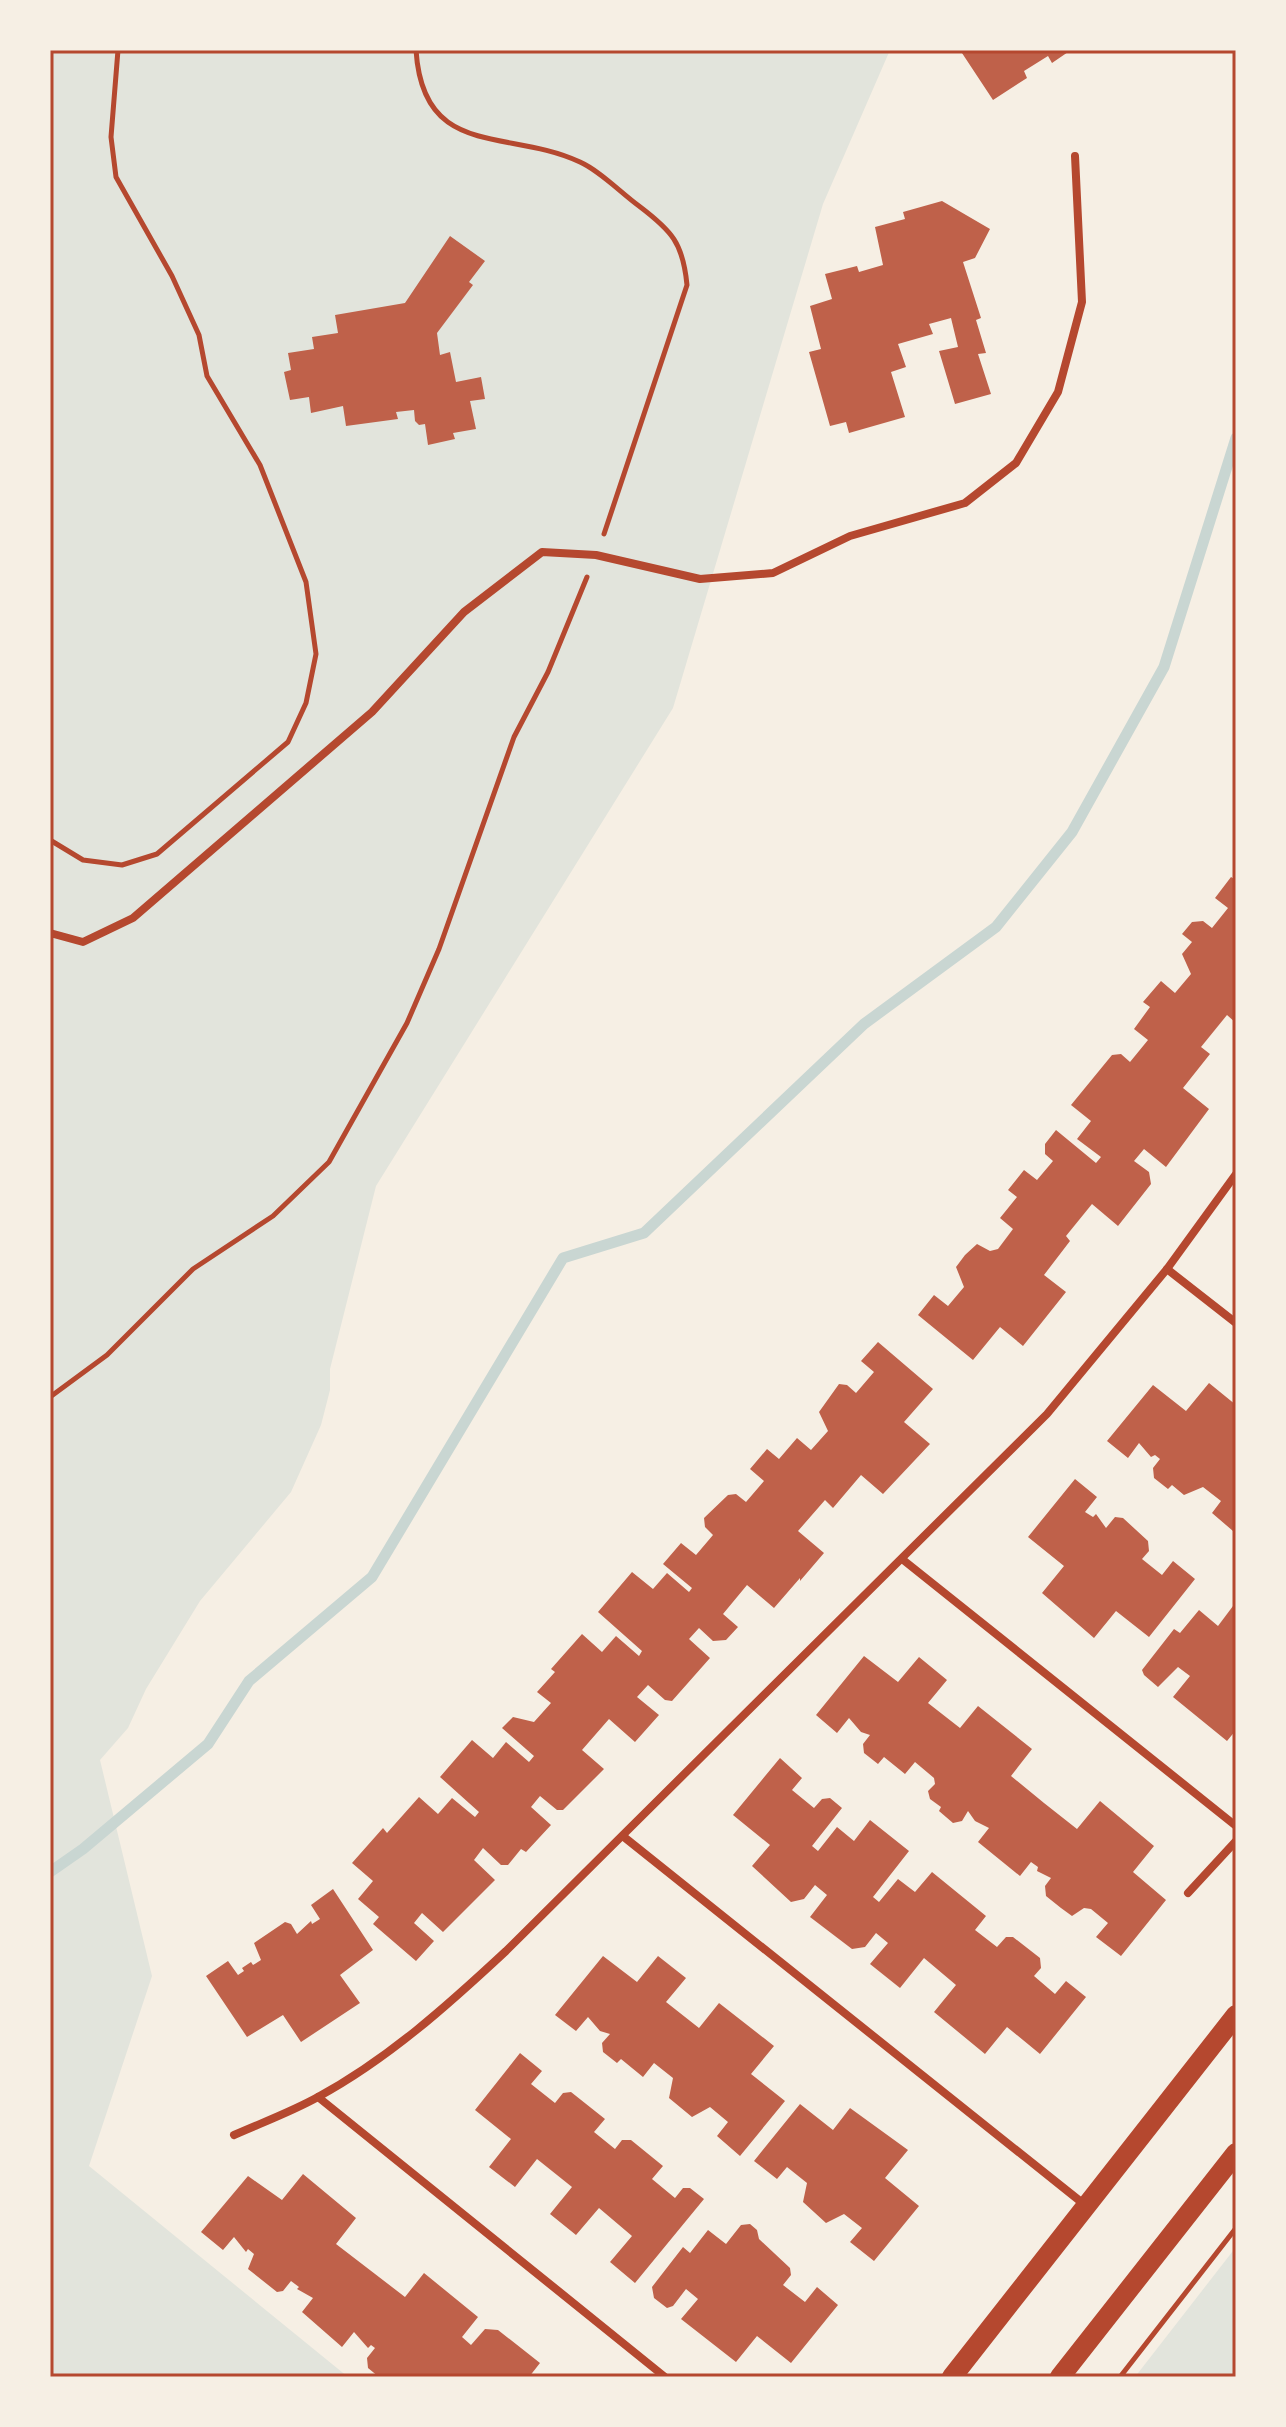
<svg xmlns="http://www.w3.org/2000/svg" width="1286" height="2427" viewBox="0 0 1286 2427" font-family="Signika,sans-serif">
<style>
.green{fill:#e2e4dc}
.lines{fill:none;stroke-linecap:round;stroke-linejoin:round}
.stream{stroke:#c9d6d2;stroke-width:11}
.building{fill:#bf614a}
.path{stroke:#b5482f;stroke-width:5}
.minor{stroke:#b5482f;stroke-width:8}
.primary{stroke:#b5482f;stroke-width:20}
.neatline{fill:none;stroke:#b5482f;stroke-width:3}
</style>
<rect width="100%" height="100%" fill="#f6efe4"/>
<g class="green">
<polygon points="50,50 890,50 823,204 673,708 376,1186 330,1369 330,1390 321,1425 291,1492 200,1601 146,1689 128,1728 100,1760 152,1976 89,2166 348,2377 50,2377"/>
<polygon points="1236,2247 1236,2377 1135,2377"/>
</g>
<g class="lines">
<polyline class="stream" points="50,1872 83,1849 208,1744 249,1681 372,1577 563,1258 644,1233 864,1024 996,927 1072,832 1164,667 1236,438"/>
</g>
<g class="building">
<polygon points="960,50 1071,50 1052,63 1048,56 1024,71 1027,78 993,100"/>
<polygon points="942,201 990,229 975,258 963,262 981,318 976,320 986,353 978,354 991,394 955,404 939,351 958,347 951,318 929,324 933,334 898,344 906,367 891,372 905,417 849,433 846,422 830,426 809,352 821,349 810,306 832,299 825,274 857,266 859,272 883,265 875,227 905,219 903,212"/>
<polygon points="450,236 485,261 469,282 473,285 437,333 440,355 450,352 456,382 481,377 485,399 470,401 476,429 453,433 455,439 428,445 425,424 419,425 415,421 414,410 396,412 398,419 346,426 343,406 311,413 309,397 290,400 284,372 291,370 288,353 314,349 312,337 338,333 335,315 405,303"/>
<polygon points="1231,877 1236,880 1236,1023 1227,1015 1201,1047 1210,1054 1183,1088 1209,1109 1166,1167 1144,1149 1134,1161 1149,1172 1151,1184 1118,1226 1092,1204 1066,1236 1070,1241 1044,1275 1066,1292 1023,1346 1000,1327 973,1360 918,1315 934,1295 948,1306 964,1287 956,1267 965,1255 977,1244 990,1251 998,1249 1013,1229 1000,1218 1017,1197 1008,1190 1024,1170 1037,1180 1053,1161 1045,1154 1045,1144 1056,1130 1096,1163 1101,1157 1077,1139 1091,1121 1071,1105 1112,1055 1121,1054 1130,1062 1148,1040 1134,1029 1150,1007 1143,1002 1161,981 1175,993 1191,974 1182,954 1192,942 1182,934 1192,922 1203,921 1212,928 1228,908 1215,898"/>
<polygon points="878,1342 933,1389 904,1422 930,1444 883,1494 861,1475 833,1508 825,1500 798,1531 824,1553 800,1581 800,1578 774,1608 747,1585 723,1614 738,1627 726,1640 713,1641 699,1628 689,1639 710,1658 672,1701 665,1700 648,1685 637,1697 659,1715 635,1742 609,1719 582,1750 604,1769 563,1810 557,1810 540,1796 531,1807 551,1825 526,1852 521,1849 508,1865 501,1865 483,1848 474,1860 495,1880 443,1932 422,1913 414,1923 434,1941 416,1961 373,1924 379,1917 358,1899 373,1881 352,1863 383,1828 387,1833 419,1797 438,1814 452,1798 475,1817 479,1812 440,1777 472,1740 493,1758 506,1742 529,1762 534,1756 502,1728 513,1717 534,1722 551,1703 537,1692 555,1672 551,1669 582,1634 602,1652 616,1636 639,1656 642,1651 598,1612 632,1572 653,1589 667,1573 689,1592 692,1588 663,1564 681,1543 696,1555 713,1535 705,1527 704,1518 728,1495 736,1494 746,1502 764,1481 750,1469 767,1449 779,1459 797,1438 811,1450 828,1431 819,1412 839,1384 847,1385 856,1393 874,1372 861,1361"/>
<polygon points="1209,1383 1236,1405 1236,1527 1233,1531 1212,1513 1221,1501 1203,1487 1184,1495 1172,1485 1168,1489 1154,1478 1153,1468 1160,1459 1155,1455 1151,1457 1139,1443 1128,1458 1107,1441 1153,1385 1186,1411"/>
<polygon points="1075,1479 1097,1497 1085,1512 1093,1517 1096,1514 1106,1528 1115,1517 1123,1518 1148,1541 1149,1551 1142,1559 1162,1575 1173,1561 1195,1579 1149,1637 1116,1611 1094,1638 1042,1593 1064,1566 1028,1537"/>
<polygon points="1233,1606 1236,1730 1227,1741 1173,1697 1190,1676 1178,1667 1158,1687 1144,1675 1142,1670 1174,1629 1180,1633 1199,1610 1218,1626"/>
<polygon points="864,1656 898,1682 919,1657 947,1680 928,1703 960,1728 978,1706 1032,1749 1011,1776 1044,1803 1077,1829 1100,1801 1154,1846 1133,1872 1166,1900 1121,1956 1096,1937 1108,1923 1091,1909 1084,1908 1072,1916 1061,1908 1046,1896 1045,1886 1051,1878 1037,1871 1038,1867 1031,1862 1020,1876 978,1842 989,1828 975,1821 968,1811 962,1821 953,1823 939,1811 941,1807 930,1799 928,1791 935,1784 934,1778 915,1762 905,1774 884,1757 878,1764 864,1753 863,1744 870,1735 861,1732 849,1718 837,1733 816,1715"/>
<polygon points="780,1758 802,1778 792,1790 814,1808 822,1799 830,1798 842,1808 812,1846 818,1851 837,1827 854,1841 870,1820 909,1851 873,1897 879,1902 898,1879 915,1892 932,1872 986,1916 975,1930 997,1947 1006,1937 1013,1937 1040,1958 1041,1968 1034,1976 1055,1994 1066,1981 1086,1997 1040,2054 1007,2027 985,2054 934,2012 956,1985 924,1958 900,1988 870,1964 888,1943 876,1933 865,1947 852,1949 810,1917 827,1895 815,1885 804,1899 791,1902 752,1866 770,1845 733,1815"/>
<polygon points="333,1889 373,1950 340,1975 360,2003 301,2042 283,2015 247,2037 206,1976 228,1961 238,1975 244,1971 242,1968 251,1962 253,1965 261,1960 254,1943 285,1922 291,1924 297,1934 311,1921 312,1924 320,1919 311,1905"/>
<polygon points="603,1956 637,1982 658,1956 686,1978 666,2002 699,2028 719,2003 774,2046 751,2074 785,2101 740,2156 717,2136 728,2122 710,2107 692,2117 669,2098 673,2078 654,2063 643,2077 621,2059 617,2063 603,2052 602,2043 610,2034 600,2031 588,2017 576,2031 555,2015"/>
<polygon points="520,2053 542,2071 531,2084 555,2103 563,2093 571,2092 605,2119 594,2132 615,2149 622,2140 631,2140 663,2166 652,2179 675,2198 683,2188 690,2188 704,2199 635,2283 610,2262 632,2236 599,2208 576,2235 550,2214 572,2187 537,2159 515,2187 489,2167 511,2139 475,2110"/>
<polygon points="800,2104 833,2130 850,2108 908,2150 885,2178 919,2206 874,2261 850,2242 862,2228 844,2214 826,2223 803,2202 807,2183 787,2167 777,2179 754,2161"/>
<polygon points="303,2174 356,2218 336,2244 405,2297 424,2273 478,2317 462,2337 471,2345 485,2329 498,2330 540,2363 529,2377 379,2377 368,2368 367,2358 375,2348 371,2345 368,2348 354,2332 342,2347 302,2312 313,2298 297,2289 299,2287 291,2281 283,2291 277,2292 248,2269 254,2254 248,2249 246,2252 234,2237 223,2250 201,2232 248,2176 282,2200"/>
<polygon points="750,2224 757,2230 759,2239 790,2268 791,2275 783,2285 805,2302 817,2287 838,2305 791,2363 757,2336 736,2362 681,2319 698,2299 686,2289 673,2306 667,2308 654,2298 652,2287 683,2247 690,2253 708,2230 726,2244 741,2225"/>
</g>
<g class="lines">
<g class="path">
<path d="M416 50C423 160 508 128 580 162 600 171 620 192 639 206 672 231 683 243 687 285L604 534"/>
<polyline points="50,840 83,860 122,865 157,854 288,742 306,703 316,654 306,582 260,465 207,376 199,335 172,276 116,177 111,137 118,50"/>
<polyline points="50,1397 107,1355 193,1269 273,1216 329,1162 407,1023 439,949 514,737 548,672 587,577"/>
<polyline points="1120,2377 1236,2228"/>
</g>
<g class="minor">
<polyline points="50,933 83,942 133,918 372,712 464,612 542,552 596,555 700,579 773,573 850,536 965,503 1016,463 1058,392 1082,302 1075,156"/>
<polyline points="1167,1269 1236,1323"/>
<polyline points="902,1559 1236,1826"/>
<polyline points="624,1837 1085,2205"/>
<polyline points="1188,1893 1236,1841"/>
<polyline points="318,2097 665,2377"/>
<path d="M234 2135C261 2123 291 2112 318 2097 388 2059 448 2005 506 1951L1047 1414 1167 1269 1236 1174"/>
</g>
<g class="primary">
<polyline points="952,2377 1236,2015"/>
<polyline points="1060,2377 1236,2153"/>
</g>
</g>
<rect width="1286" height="2427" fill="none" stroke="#f6efe4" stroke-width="104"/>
<rect x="52" y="52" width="1182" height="2323" class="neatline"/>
</svg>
